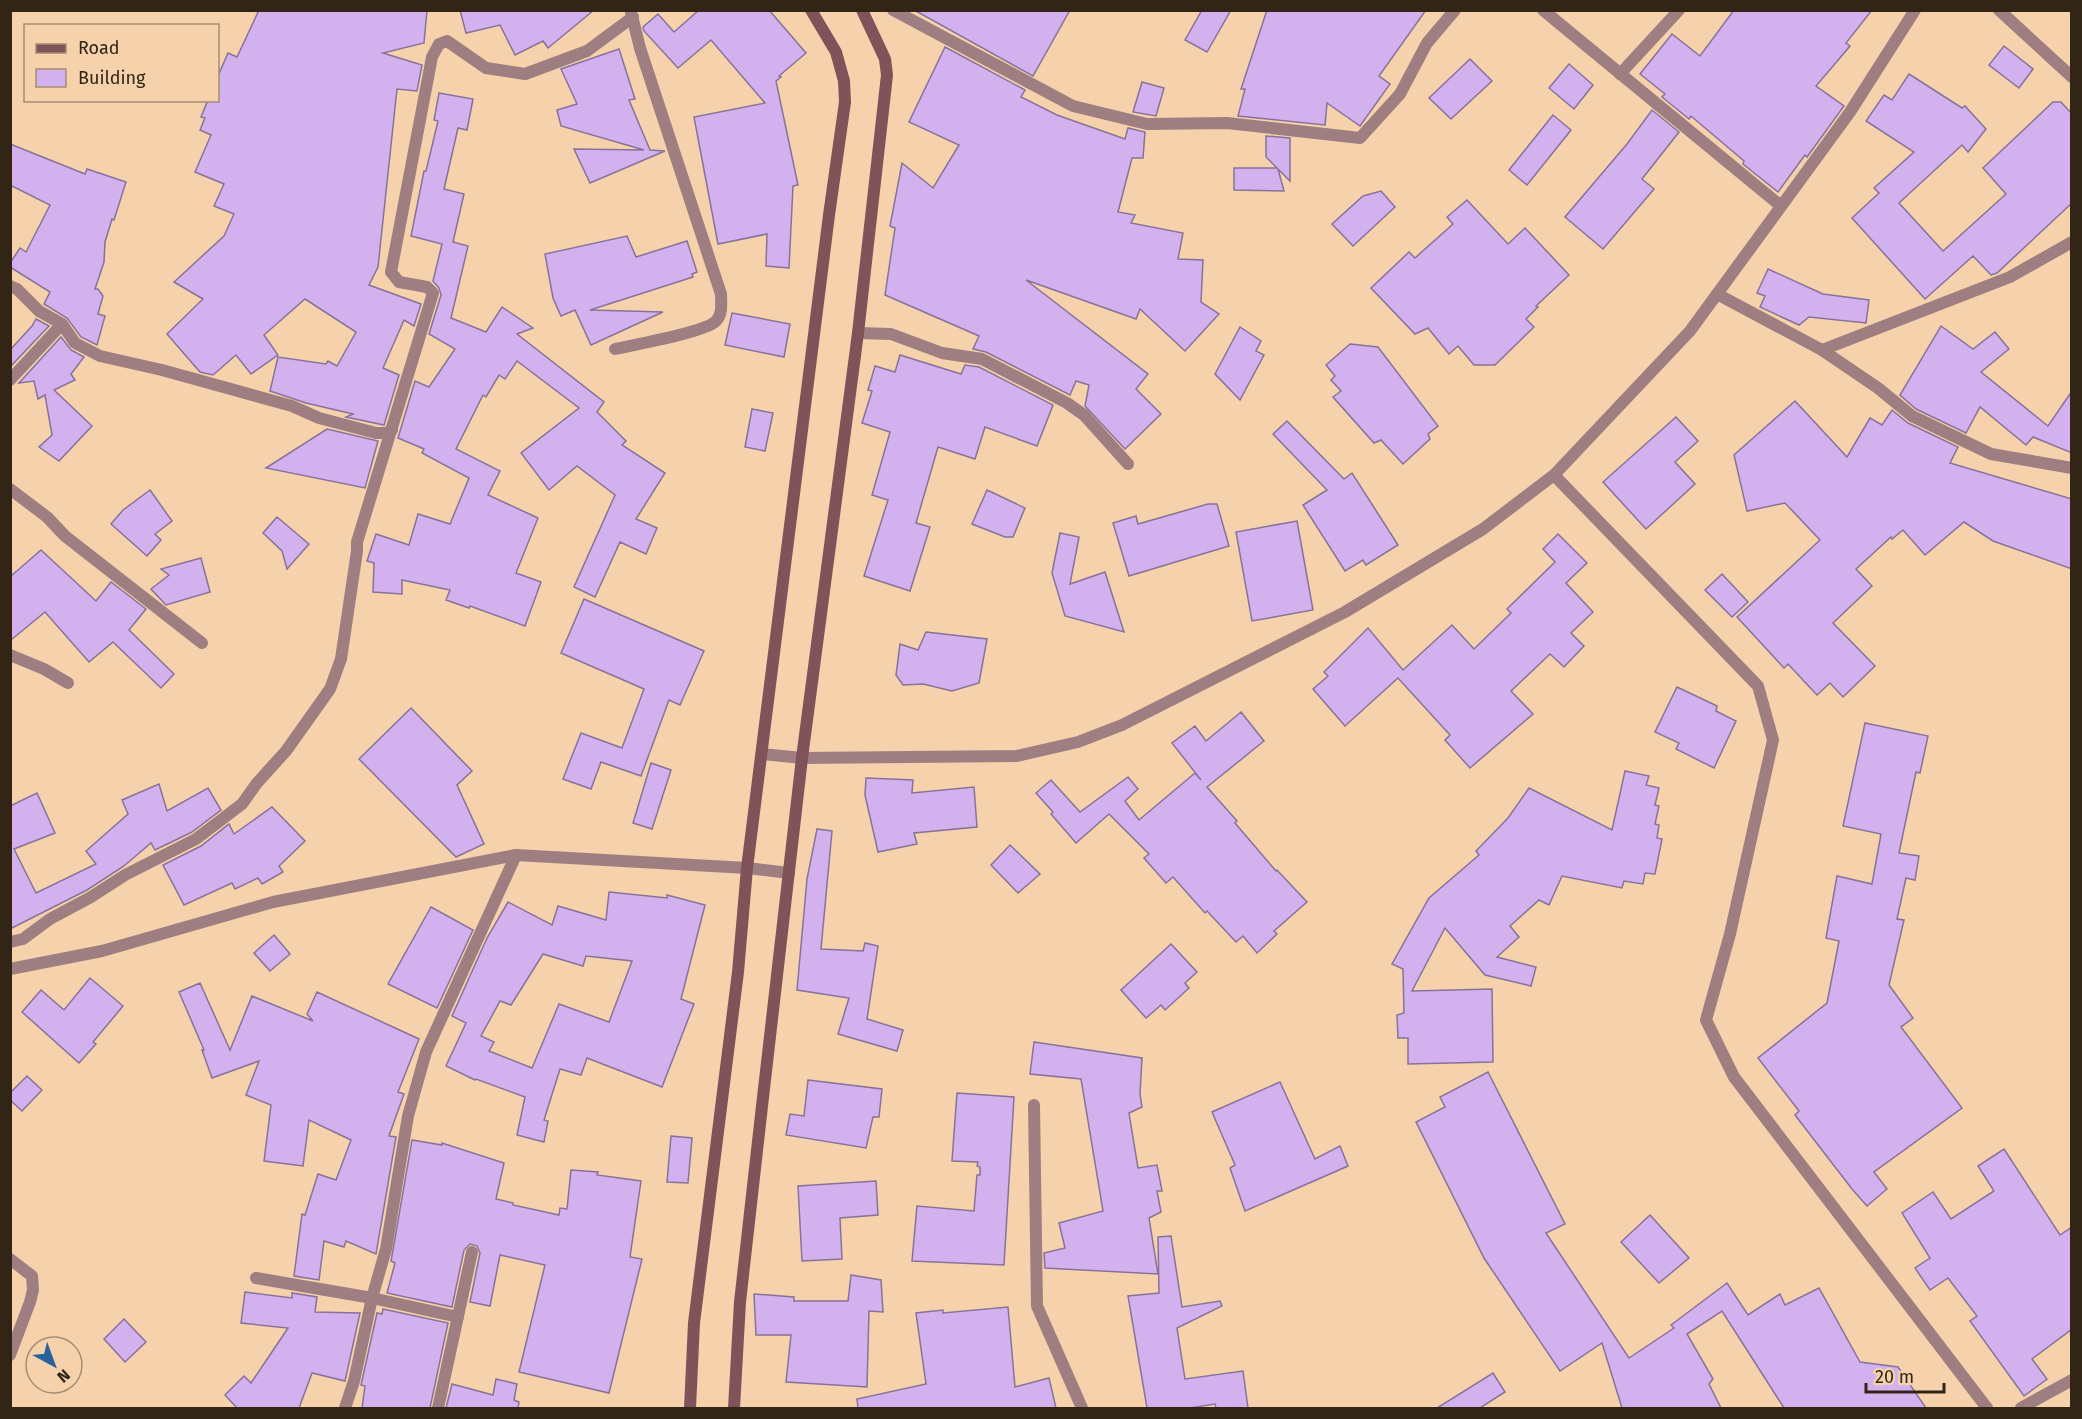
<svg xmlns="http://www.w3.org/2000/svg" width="2082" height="1419" viewBox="0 0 2082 1419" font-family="'Fira Sans',sans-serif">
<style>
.building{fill:#d3b1ee;stroke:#877299;stroke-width:1.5;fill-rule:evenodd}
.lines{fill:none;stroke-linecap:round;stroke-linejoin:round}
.street{stroke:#9f7e82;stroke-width:12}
.secondary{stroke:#805259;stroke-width:12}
</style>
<rect width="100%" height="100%" fill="#f5d2ac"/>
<g class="building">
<polygon points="259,10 427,10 424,43 383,53 422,65 417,91 397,89 378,267 369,285 421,304 414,326 404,320 383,368 399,375 384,425 346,417 353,414 306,403 270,391 278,357 326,364 328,361 337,366 356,332 305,299 264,335 278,355 251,374 236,355 213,375 200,372 167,334 203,299 174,282 224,236 234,214 214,206 224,184 195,172 211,135 200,130 205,118 201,117 208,100 218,100 218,76 228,53 237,57"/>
<polygon points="460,10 594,10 548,48 543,41 515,55 500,25 466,33"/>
<polygon points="699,10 769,10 806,53 779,76 781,77 776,81 798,185 793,186 789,268 766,266 767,234 718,244 694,117 765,103 711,40 678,68 644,31 643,27 658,14 674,32"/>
<polygon points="914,10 1070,10 1033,76"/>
<polygon points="1202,10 1231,10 1207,52 1185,40"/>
<polygon points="1267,10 1426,10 1379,76 1390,84 1360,126 1327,103 1325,125 1238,116 1245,89 1241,89"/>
<polygon points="1734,10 1872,10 1846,43 1850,46 1816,86 1844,106 1807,157 1805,155 1778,192 1743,164 1744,161 1691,116 1689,119 1662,97 1665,94 1640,74 1672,34 1700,56"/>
<polygon points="2004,46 2033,69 2019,88 1989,65"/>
<polygon points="945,47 1025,90 1021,97 1057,115 1125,139 1128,128 1145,132 1143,158 1132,158 1118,212 1135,215 1131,223 1183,233 1178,259 1203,260 1201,302 1219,314 1185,351 1140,309 1136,319 1026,280 1148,374 1136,389 1161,414 1125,449 1085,406 1089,385 1076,381 1070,395 986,352 973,349 979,336 885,295 895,228 890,226 902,163 933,188 959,145 909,122"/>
<polygon points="619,49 635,99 629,100 650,150 665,151 590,183 574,149 644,150 561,126 557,110 577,104 561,69"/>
<polygon points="1470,59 1492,81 1451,119 1429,98"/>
<polygon points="1569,64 1593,85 1574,109 1549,88"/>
<polygon points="1909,74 1962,108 1965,106 1986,129 1968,152 1962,145 1899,203 1943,251 2006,194 1983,168 2053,102 2061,102 2072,114 2072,203 1997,273 1991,275 1973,256 1925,299 1852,218 1879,193 1874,188 1914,152 1866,121 1884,95 1892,100"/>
<polygon points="1142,82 1164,88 1156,116 1133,112"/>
<polygon points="439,93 473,99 467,130 458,128 444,189 464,194 453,242 468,246 451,318 486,332 502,307 533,328 517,334 604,402 597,412 626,441 622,445 665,473 636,519 657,528 646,554 620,542 595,597 574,587 615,495 577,466 549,490 521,453 579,408 517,361 505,379 499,375 486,397 483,395 456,449 500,471 488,495 538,518 516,573 541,582 525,626 470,606 469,608 446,600 450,590 402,580 402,594 373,592 374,563 367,561 376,534 409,545 418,514 450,524 469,478 422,453 424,449 398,438 415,381 429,387 455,349 429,334 441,295 439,288 433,281 442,244 411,236 424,171 426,171 438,121 434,120"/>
<polygon points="1652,110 1679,132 1642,179 1654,189 1603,249 1565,217 1627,144"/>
<polygon points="1553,115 1571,130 1527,185 1509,170"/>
<polygon points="1266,136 1290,138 1290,181 1278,169 1284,191 1234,190 1234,168 1277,168 1266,157"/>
<polygon points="10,144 85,174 87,169 126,182 114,220 112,219 105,242 104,262 95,289 98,289 103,296 98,314 105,316 97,345 81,337 67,318 44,304 50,292 10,267 10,263 20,248 26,252 50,205 10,185"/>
<polygon points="1381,191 1395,207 1353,246 1332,224 1363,196"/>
<polygon points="1467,200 1508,244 1525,228 1569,275 1536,306 1538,307 1526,319 1534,327 1495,365 1474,365 1458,346 1449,354 1428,328 1415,334 1371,288 1409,252 1415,258 1453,224 1447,217"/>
<polygon points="627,236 636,257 687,241 697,272 692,274 693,277 590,310 663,312 591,345 575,310 561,316 553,298 545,254"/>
<polygon points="1768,269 1823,294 1869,300 1866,323 1809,317 1799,325 1760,307 1765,296 1757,293"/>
<polygon points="732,313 790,324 784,357 725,345"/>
<polygon points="36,319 49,326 10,367 10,350 32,326"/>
<polygon points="1941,326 1973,349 1995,332 2009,349 1981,372 2048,426 2072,391 2072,453 2033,437 2026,445 1980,407 1966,433 1916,409 1900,395"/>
<polygon points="1240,327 1261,341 1256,351 1264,355 1240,400 1215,374"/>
<polygon points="61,337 71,350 84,357 71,374 75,380 54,390 92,426 59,461 39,447 52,435 45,395 38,399 34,381 19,383"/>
<polygon points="1350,344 1378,347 1438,426 1428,434 1430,439 1403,464 1381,440 1374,443 1333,397 1341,391 1331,380 1335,376 1326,365"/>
<polygon points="900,355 961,374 965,365 979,367 1053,405 1037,446 985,427 975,459 938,447 916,523 930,527 910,591 864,576 888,500 872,495 890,432 862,423 872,391 868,390 875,366 895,372"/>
<polygon points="1795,401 1847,457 1870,418 1882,425 1892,410 1908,423 1958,447 1950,463 2072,499 2072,569 1993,541 1964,522 1925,555 1903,530 1892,539 1891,537 1856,569 1872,586 1833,623 1875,666 1843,697 1830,683 1817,695 1788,664 1784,668 1737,617 1820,540 1785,503 1747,511 1734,455"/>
<polygon points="752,409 773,413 765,451 745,447"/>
<polygon points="1676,417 1698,441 1675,462 1695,484 1646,529 1603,482"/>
<polygon points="1287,421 1344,479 1352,473 1398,545 1366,565 1363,560 1345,571 1303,505 1327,490 1273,434"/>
<polygon points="327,429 378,441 365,488 266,468"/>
<polygon points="150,490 172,521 155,534 161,540 147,556 111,524 123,510"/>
<polygon points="987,490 1025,508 1013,537 1005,537 972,524"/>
<polygon points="1208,504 1217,504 1229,546 1129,576 1113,523 1136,516 1138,524"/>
<polygon points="277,517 309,544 287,569 282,551 263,533"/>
<polygon points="1297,521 1313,610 1252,621 1236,532"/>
<polygon points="1060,533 1079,537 1070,584 1105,572 1124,632 1065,616 1052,573"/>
<polygon points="1558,534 1587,563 1566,583 1593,612 1571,633 1584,646 1564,667 1550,654 1511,691 1533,714 1470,768 1445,740 1450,735 1398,678 1345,726 1313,689 1328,676 1324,672 1368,628 1403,670 1452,625 1474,649 1511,613 1507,609 1555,562 1543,549"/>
<polygon points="41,550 96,601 111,582 146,609 129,630 174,674 161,688 113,642 89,662 45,612 11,640 11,576"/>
<polygon points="201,558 210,592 166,605 151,589 169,575 161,569"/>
<polygon points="1722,574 1748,602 1732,617 1705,590"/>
<polygon points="584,599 704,651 680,705 669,700 641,776 601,762 591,789 563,779 581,733 622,748 644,689 561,653"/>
<polygon points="926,632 987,639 979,683 952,691 923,684 903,685 896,675 900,644 918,650"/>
<polygon points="1677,687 1717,706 1716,711 1736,721 1714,768 1676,749 1679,743 1655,732"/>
<polygon points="411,708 472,771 457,785 484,844 456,857 359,759"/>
<polygon points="1241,712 1264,741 1207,787 1237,821 1235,823 1276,871 1277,870 1307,902 1274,931 1277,934 1257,953 1243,936 1236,942 1207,911 1205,913 1173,877 1166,883 1144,858 1149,854 1109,814 1076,843 1051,814 1053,812 1036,793 1051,780 1080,812 1128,777 1138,789 1125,801 1139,820 1195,773 1201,780 1172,743 1195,726 1206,741"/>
<polygon points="1865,723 1928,736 1920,773 1916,772 1899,853 1919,856 1915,880 1906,878 1897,919 1904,920 1889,985 1913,1018 1901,1027 1962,1108 1874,1172 1887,1189 1867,1206 1852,1189 1795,1115 1799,1111 1758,1058 1827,1003 1839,941 1826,938 1837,876 1872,884 1881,834 1843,826"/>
<polygon points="651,763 671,770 652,829 633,823"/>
<polygon points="1625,771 1649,776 1646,785 1659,788 1655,805 1659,806 1655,824 1659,825 1657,838 1662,839 1655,874 1645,873 1643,884 1624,881 1622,888 1562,876 1549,905 1539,900 1510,926 1519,937 1497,957 1536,967 1531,986 1485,975 1445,928 1412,991 1492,989 1493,1062 1408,1064 1408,1038 1398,1038 1397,1015 1404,1013 1403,969 1392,964 1429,898 1479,855 1476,851 1508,818 1529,788 1612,830"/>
<polygon points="866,778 913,780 912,793 974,787 977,827 914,833 917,844 878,852 865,795"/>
<polygon points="159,784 167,811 208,788 221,810 192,832 155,850 151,843 124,866 87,890 10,929 10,806 37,793 55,833 14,849 36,893 96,864 86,851 128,814 122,800"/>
<polygon points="272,807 305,841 279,866 283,872 262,884 258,878 235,889 232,883 184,905 163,865 201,846 229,824 234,834"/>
<polygon points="817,829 832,831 821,949 863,951 865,943 878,946 867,1019 903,1030 897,1051 838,1034 849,998 797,990 807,879"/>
<polygon points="1010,845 1040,874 1018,893 991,865"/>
<path d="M609 892 667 898V895L705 905 681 999 694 1004 662 1087 587 1058 581 1075 560 1069 544 1120 548 1121 544 1142 517 1135 525 1097 476 1079 475 1080 446 1066 466 1023 452 1016 487 938 508 902 552 925 558 906 606 920ZM543 954 583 966 586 956 632 961 609 1022 559 1004 532 1068 489 1051 494 1042 481 1036 500 1001 511 1005Z"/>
<polygon points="431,907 473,930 437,1008 388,984"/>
<polygon points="274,935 290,954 270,971 254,953"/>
<polygon points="1171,944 1197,972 1185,983 1189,988 1165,1010 1161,1005 1146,1018 1121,990"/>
<polygon points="90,978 123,1006 93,1042 96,1044 79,1063 22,1012 41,990 64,1010"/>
<polygon points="200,983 230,1050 252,996 313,1021 307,1014 317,992 419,1039 398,1092 404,1094 389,1136 396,1137 376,1254 346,1241 344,1247 324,1241 319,1280 294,1276 302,1214 305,1215 318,1174 336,1180 351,1140 309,1120 303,1166 264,1161 271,1105 246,1095 259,1061 212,1078 202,1050 204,1050 179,992"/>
<polygon points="1034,1042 1142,1058 1140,1094 1142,1107 1129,1113 1138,1168 1157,1165 1162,1191 1157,1191 1161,1212 1149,1218 1158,1274 1045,1268 1044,1253 1065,1248 1059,1223 1103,1211 1081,1079 1030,1074"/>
<polygon points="1488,1072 1565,1224 1546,1233 1629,1358 1674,1328 1671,1325 1727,1283 1748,1315 1780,1294 1785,1305 1819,1288 1860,1362 1898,1367 1926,1408 1784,1408 1722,1311 1687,1334 1713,1379 1709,1384 1721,1408 1622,1408 1602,1343 1560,1371 1484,1258 1416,1122 1445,1107 1440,1097"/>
<polygon points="27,1076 42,1090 22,1111 10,1100 10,1093"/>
<polygon points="808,1080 882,1089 879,1117 873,1117 866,1148 786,1135 790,1114 804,1116"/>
<polygon points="1280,1082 1315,1159 1340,1146 1348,1166 1245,1211 1230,1168 1235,1165 1212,1112"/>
<polygon points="957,1093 1014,1097 1004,1265 912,1261 917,1206 974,1211 977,1175 980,1175 980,1167 977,1166 978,1162 952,1161"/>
<polygon points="671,1136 692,1138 688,1183 667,1182"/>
<polygon points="412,1140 442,1145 442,1143 504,1163 496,1199 513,1203 513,1205 559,1215 560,1208 567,1209 571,1170 598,1172 597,1175 641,1181 630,1257 642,1259 609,1393 519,1372 545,1265 500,1255 490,1306 470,1302 480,1253 477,1246 470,1244 464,1250 452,1307 387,1293 395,1263 391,1261"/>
<polygon points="2004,1149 2060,1235 2072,1227 2072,1329 2032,1359 2047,1379 2024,1396 1970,1321 1977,1316 1948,1278 1930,1290 1915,1268 1930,1258 1902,1213 1933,1192 1951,1219 1994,1191 1978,1166"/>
<polygon points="876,1181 878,1215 840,1218 842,1259 802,1261 798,1186"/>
<polygon points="1650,1215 1689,1258 1659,1283 1621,1242"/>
<polygon points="1171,1236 1182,1307 1220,1301 1222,1306 1177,1328 1185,1379 1243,1371 1248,1408 1216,1408 1215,1404 1190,1408 1147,1408 1128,1296 1159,1293 1158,1237"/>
<polygon points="851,1275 881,1280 883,1312 869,1311 867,1387 786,1382 791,1335 756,1335 754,1294 794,1297 794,1301 848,1301"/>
<polygon points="245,1292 292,1298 292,1293 317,1297 315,1312 360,1313 345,1381 312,1373 299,1408 237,1408 225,1395 244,1376 251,1383 288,1328 241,1323"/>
<polygon points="1008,1307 1015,1387 1049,1378 1056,1408 858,1408 857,1399 926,1384 916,1313 943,1310 943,1313"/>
<polygon points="383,1309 448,1323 430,1408 362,1408 365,1386 361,1385 377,1313 382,1314"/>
<polygon points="124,1319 146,1342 125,1362 104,1339"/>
<polygon points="1493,1373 1505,1392 1480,1408 1437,1408"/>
<polygon points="496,1379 517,1384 514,1400 519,1402 518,1408 446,1408 452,1384 493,1395"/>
</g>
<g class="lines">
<g class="street">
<polyline points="893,10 1073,106 1147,124 1227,123 1360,138 1400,94 1427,43 1455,10"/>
<polyline points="1543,10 1781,206"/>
<polyline points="1999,10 2072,77"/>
<polyline points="1620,74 1679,10"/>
<polyline points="10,286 17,289 39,311 62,324 75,343 100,356 162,370 292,406 319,418 376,433 386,433 392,430"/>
<polyline points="1717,294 1822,350 1878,388 1912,416 1991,454 2072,468"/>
<polyline points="858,333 891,334 942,353 982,359 1067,403 1084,415 1128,464"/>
<path d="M615 349C633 345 706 332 716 321 723 314 721 303 721 294L640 48 631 12"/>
<polyline points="1822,350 2010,277 2072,242"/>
<polyline points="10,380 62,324"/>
<polyline points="1554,475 1758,686 1773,740 1730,934 1706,1020 1734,1077 1987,1408"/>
<polyline points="10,489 47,517 65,536 202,643"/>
<polyline points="10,655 44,669 68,683"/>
<polyline points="762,754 802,758 1017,756 1078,742 1122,725 1345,612 1483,529 1554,475 1690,331 1850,112 1915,10"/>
<polyline points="10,942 23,939 50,919 91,897 125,875 196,839 242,804 257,783 286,751 330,689 341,659 357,551 357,542 433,293 427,287 399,282 391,272 432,57 439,44 447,41 486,68 525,74 587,51 633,17"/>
<polyline points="10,969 102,951 273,902 516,855 747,868 789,873"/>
<polyline points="1034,1105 1037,1306 1082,1408"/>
<polyline points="10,1259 32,1276 33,1290 30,1302 10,1355"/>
<polyline points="256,1278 372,1298 458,1317"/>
<polyline points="345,1408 354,1381 372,1298 386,1249 408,1116 426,1052 516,855"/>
<polyline points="438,1408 472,1252"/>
<polyline points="2021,1408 2072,1380"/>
</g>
<g class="secondary">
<polyline points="690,1408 694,1323 738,972 747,868 829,215 845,102 844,81 836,52 811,10"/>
<polyline points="734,1408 740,1302 762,1106 802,758 858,333 887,75 885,59 862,10"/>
</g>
</g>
<rect width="2082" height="1419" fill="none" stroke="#322516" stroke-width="24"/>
<rect x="24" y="24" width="195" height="78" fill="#f5d2ac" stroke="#a78d70" stroke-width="1.5"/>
<rect x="36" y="44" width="30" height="9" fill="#805259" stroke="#a78d70" stroke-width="1.5"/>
<text x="78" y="54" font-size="18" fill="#322516">Road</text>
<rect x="36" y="69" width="30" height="18" fill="#d3b1ee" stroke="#a78d70" stroke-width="1.5"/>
<text x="78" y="84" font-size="18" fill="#322516">Building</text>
<g transform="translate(54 1365) rotate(139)"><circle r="28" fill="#f5d2ac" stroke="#a78d70" stroke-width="1.5"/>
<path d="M0-4.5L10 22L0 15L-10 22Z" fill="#27639a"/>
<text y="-9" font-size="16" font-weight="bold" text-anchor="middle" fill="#322516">N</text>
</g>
<path d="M1866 1383v9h78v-9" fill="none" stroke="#322516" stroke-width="3"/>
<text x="1875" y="1383" font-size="18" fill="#322516" stroke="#f5d2ac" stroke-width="4.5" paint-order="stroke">20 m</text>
</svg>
